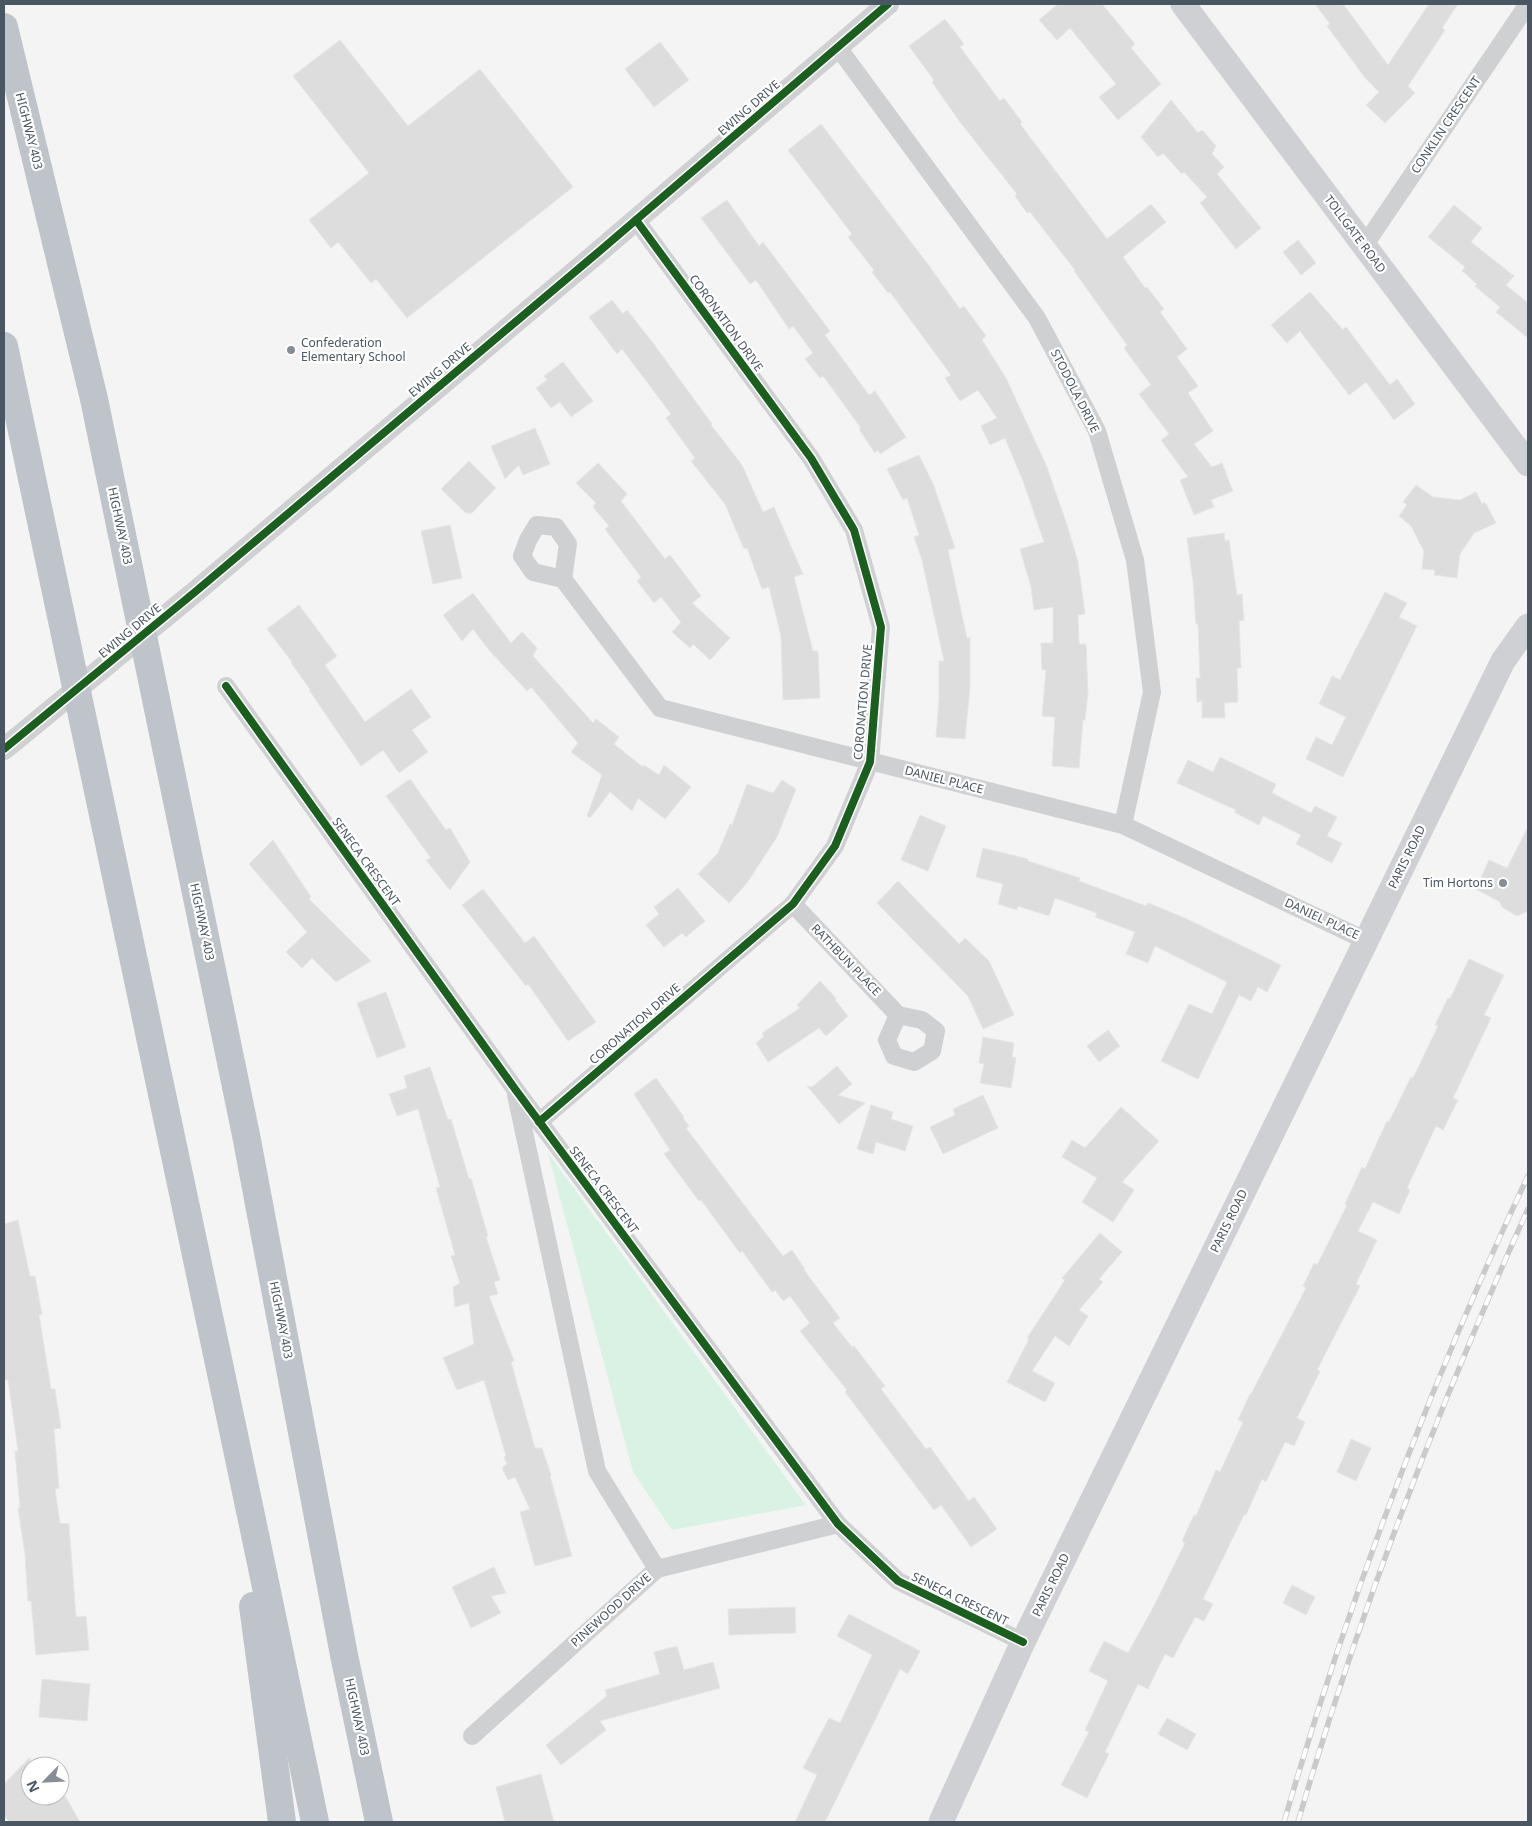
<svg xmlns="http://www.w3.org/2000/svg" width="1532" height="1826" viewBox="0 0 1532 1826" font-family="'Noto Sans',sans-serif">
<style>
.green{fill:#d9f2e3}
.building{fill:#ddddde;stroke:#e5e6e7}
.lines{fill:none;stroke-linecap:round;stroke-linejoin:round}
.minor{stroke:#ced0d2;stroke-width:18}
.tertiary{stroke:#ced0d2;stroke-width:22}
.secondary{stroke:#ced0d4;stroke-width:25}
.motorway{stroke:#bec4c9;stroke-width:28}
.rail-casing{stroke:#c9cacc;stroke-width:5.5}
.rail{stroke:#fff;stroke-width:4;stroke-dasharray:11;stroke-linecap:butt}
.cycleway-casing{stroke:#fff;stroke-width:11}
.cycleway{stroke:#1b5e20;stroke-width:8}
.poi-dot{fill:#868d94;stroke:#fff;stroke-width:2}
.labels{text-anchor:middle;stroke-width:4.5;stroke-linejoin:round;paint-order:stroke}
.street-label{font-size:12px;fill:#4a5661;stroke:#fff}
.poi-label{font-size:12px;fill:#4a5661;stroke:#fff;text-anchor:start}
</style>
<rect width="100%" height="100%" fill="#f4f4f4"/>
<polygon class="green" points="548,1153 806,1505 672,1530 633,1472"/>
<g class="building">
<polygon points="1058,4 1102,4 1135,44 1131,48 1161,84 1118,120 1099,97 1116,84 1070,28 1057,40 1039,20"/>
<polygon points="1315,4 1343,4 1388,65 1429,4 1458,4 1442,28 1445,30 1408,86 1415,93 1385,123 1366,105 1379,92 1366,79 1327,26 1330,24"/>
<polygon points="945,19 964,44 960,47 1000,101 1004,98 1022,122 1020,124 1107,239 1151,204 1166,222 1123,257 1145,288 1147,287 1164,309 1160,312 1187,349 1177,357 1198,386 1188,393 1213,431 1194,444 1212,467 1222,463 1233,491 1211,500 1214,507 1194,515 1180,480 1188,477 1161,440 1169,434 1139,394 1151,385 1124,348 1127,345 1074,271 1075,270 1030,212 1027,213 1015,196 1017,194 960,122 932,82 934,80 909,46"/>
<polygon points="340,40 408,126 480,69 573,187 407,318 376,279 371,283 338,242 331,248 309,220 369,173 293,76"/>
<polygon points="660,42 689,80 654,107 625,69"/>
<polygon points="1171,100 1198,133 1202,130 1216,146 1212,154 1224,167 1217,174 1261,228 1236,249 1200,203 1207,197 1184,172 1182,174 1163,153 1158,157 1141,137"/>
<polygon points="821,124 927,263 960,309 964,306 986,336 982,340 1006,378 1047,467 1067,525 1078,562 1085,614 1078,615 1079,644 1086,644 1088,694 1085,720 1083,720 1079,768 1052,766 1055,717 1042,716 1046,670 1042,670 1041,643 1053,643 1053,607 1034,610 1031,587 1020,549 1044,542 1023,481 1005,438 990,445 981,426 997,418 978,390 960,401 945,378 951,375 890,292 888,293 872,272 874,270 848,237 852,234 788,150"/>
<polygon points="727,200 759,246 763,242 830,331 825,335 869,395 875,391 906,437 880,454 878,450 875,453 859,429 861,428 823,376 820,378 805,359 813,353 793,326 789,329 756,280 750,284 701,218"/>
<polygon points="1454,205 1482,228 1471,242 1514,276 1506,285 1528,303 1528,338 1496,312 1500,307 1475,286 1477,284 1462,271 1465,267 1428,237"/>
<polygon points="1298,240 1316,263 1301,275 1283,252"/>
<polygon points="1310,292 1343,330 1346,327 1390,385 1397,379 1415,404 1394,420 1366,382 1349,395 1300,331 1287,343 1271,325"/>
<polygon points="612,300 623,314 627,310 653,343 712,424 711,425 742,465 763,512 774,507 803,574 794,577 813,651 818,651 820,698 783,700 781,636 769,587 762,589 747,548 744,549 725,504 691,461 695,458 666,418 671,414 622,349 617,354 589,317"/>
<polygon points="563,362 593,401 571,417 560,402 551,408 536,388 547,380 544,376"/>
<polygon points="535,428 550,464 523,475 519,465 505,479 491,446"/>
<polygon points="919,455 934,486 955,548 948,550 967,638 970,638 970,687 965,739 936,737 939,699 939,661 944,661 922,560 914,537 919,535 907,498 903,500 887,469"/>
<polygon points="469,461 496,488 472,513 466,513 441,489"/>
<polygon points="598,463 627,494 621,501 665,559 670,555 701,596 692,603 730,638 710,660 693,644 690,648 672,632 681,622 661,597 654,603 637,581 641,577 605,529 609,526 593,507 596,503 576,483"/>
<polygon points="1416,485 1433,497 1460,500 1476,492 1482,504 1485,502 1496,523 1474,533 1460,554 1457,578 1434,575 1435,570 1422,569 1424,551 1411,526 1399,516 1407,505 1403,502"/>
<polygon points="450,525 462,578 433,584 421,531"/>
<polygon points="1224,533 1225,541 1229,540 1237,595 1242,594 1244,620 1239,621 1241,668 1237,668 1238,702 1224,703 1225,718 1202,718 1202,701 1197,702 1196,678 1200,678 1198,624 1196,624 1193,582 1187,538"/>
<polygon points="1385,592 1407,603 1399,617 1417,626 1343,777 1306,759 1316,737 1332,745 1346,717 1319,704 1332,676 1340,680"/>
<polygon points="473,593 511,643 522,632 537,648 533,656 593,723 596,719 619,737 614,744 643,767 644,765 659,775 664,765 691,787 665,819 638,798 632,811 610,792 590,818 587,816 602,775 571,752 578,743 531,687 527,691 489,650 473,629 462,641 443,615"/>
<polygon points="299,605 337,656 325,665 365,722 411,689 431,717 412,730 428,752 399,773 383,750 361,766 309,690 310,689 291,663 292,662 267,629"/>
<polygon points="1220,757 1276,784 1272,793 1311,813 1315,806 1337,817 1327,836 1342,843 1332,863 1296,844 1301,835 1263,816 1259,825 1234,812 1236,810 1177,783 1188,760 1213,772"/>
<polygon points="410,779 446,830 450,828 470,862 450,890 426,860 431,858 386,796"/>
<polygon points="782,780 796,789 777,837 747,883 729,903 698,874 718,853 730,824 732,825 747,784 773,793"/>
<polygon points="920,815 946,826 928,871 901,860"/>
<polygon points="1528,827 1528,911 1517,916 1502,907 1500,902 1476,889 1489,860 1507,868"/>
<polygon points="273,840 311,897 309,899 371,961 336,982 312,958 302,968 286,952 307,932 249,864"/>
<polygon points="983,848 1028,859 1028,861 1080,878 1079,881 1146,906 1148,903 1185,918 1281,965 1267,992 1258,987 1251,1001 1239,995 1198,1079 1161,1061 1189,1004 1212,1014 1227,982 1155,946 1148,963 1126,954 1135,932 1095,917 1097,913 1055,898 1049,916 1018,906 1017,910 998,904 1003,884 976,877"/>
<polygon points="898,881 959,944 965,938 989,961 1014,1015 983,1029 968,996 877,903"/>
<polygon points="678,888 705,921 686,937 682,933 664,947 646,925 659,914 654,907"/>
<polygon points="483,889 525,943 534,936 596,1022 568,1041 528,984 526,986 462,905"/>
<polygon points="1469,959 1504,975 1484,1015 1491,1018 1453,1098 1458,1100 1443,1130 1436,1126 1407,1188 1410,1190 1399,1214 1373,1202 1358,1231 1377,1240 1356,1284 1360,1286 1317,1370 1320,1371 1297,1418 1305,1422 1294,1446 1285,1442 1266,1482 1262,1479 1246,1515 1244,1515 1203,1599 1213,1604 1204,1621 1195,1617 1173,1658 1165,1654 1148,1689 1138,1684 1105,1752 1109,1754 1087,1798 1061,1785 1089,1732 1085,1730 1108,1681 1089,1671 1104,1641 1128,1653 1154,1606 1185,1543 1182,1541 1194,1515 1196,1516 1216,1470 1220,1472 1243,1422 1238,1420 1250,1394 1251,1394 1306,1288 1303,1286 1314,1263 1317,1265 1347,1205 1345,1204 1362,1167 1365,1169 1387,1121 1389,1122 1411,1077 1413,1078 1438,1026 1435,1025 1448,998 1450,999"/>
<polygon points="820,981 836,998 835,1000 848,1016 826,1036 819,1028 768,1062 756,1043 764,1036 762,1033 800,1008 797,1005"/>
<polygon points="386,992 406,1047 377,1058 357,1003"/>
<polygon points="1108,1030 1120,1046 1099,1062 1087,1046"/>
<polygon points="983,1037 1014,1043 1012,1057 1016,1058 1011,1088 980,1083 984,1064 979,1063"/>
<polygon points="837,1066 852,1084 838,1095 865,1103 839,1124 807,1086 812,1087"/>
<polygon points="430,1067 448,1120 451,1119 469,1179 471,1178 488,1236 486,1237 500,1280 494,1282 498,1294 489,1296 514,1361 511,1362 535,1448 542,1448 551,1475 550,1476 572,1556 535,1566 520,1512 530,1509 515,1477 508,1480 502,1468 507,1464 504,1457 506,1456 484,1380 457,1390 443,1358 474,1344 469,1303 455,1307 453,1287 460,1283 451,1256 455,1255 436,1188 440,1187 418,1109 397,1116 389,1094 407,1088 404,1076"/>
<polygon points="656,1078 684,1117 683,1118 689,1126 686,1128 776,1247 783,1256 792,1250 805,1269 804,1270 840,1318 833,1323 852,1347 854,1346 885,1386 881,1389 926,1449 930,1447 969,1501 974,1497 997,1529 971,1547 941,1505 934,1510 845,1392 847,1390 800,1331 810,1323 790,1296 783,1301 775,1290 772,1292 742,1251 740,1253 701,1200 699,1201 664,1154 670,1150 634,1094"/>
<polygon points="983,1095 998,1128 943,1154 930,1127 955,1115 953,1109"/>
<polygon points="871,1105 893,1112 891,1119 913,1126 905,1151 876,1142 873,1154 857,1149"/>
<polygon points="1121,1107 1159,1141 1122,1182 1134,1190 1113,1222 1082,1202 1097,1178 1062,1157 1072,1140 1085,1148"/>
<polygon points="18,1220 30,1276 35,1276 42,1314 39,1315 51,1389 55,1389 61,1428 54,1429 59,1488 55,1489 60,1523 69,1524 76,1617 86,1616 89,1650 36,1655 31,1601 28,1601 25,1555 18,1508 20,1508 15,1451 18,1451 8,1380 4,1380 4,1224"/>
<polygon points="1100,1233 1122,1252 1099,1279 1103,1282 1079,1310 1088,1316 1069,1346 1055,1336 1032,1371 1055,1383 1045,1402 1007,1382 1029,1339 1027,1338 1065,1280 1062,1278"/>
<polygon points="1351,1439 1371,1448 1356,1481 1337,1472"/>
<polygon points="494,1567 506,1593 491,1596 501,1613 471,1628 452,1587"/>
<polygon points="1292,1585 1315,1597 1306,1615 1283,1603"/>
<polygon points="795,1607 796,1633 729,1635 728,1609"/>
<polygon points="849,1614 920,1651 908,1674 900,1669 825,1822 795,1822 817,1775 803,1768 829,1718 840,1723 872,1655 837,1636"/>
<polygon points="677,1646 684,1670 713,1662 720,1688 600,1721 606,1730 561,1765 546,1745 607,1696 605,1690 660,1674 654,1652"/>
<polygon points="42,1679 90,1684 87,1721 39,1717"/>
<polygon points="1167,1718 1196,1734 1187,1750 1158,1734"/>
<polygon points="30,1757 30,1796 65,1796 80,1822 10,1822 4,1816 4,1784"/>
<polygon points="541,1774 554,1822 505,1822 496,1787"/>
</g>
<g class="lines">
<g class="minor">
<polyline points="837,46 1037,318 1097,431 1135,560 1152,692 1123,825"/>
<polyline points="1364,246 1528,4"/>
<polyline points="563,579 568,544 556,527 537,525 528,540 522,556 533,572 563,579 660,708 1123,825 1367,941"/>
<polyline points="226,686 515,1089 838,1524 898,1581 1023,1642"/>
<polyline points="793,904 898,1015 922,1020 936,1031 932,1051 914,1062 894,1056 887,1040 898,1015"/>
<polyline points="516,1095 597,1471 657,1569"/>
<polyline points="539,1122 793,904 835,846 870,762 881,627 854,530 811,458 636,220"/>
<polyline points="472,1736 657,1569 838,1524"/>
</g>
<polyline class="tertiary" points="4,749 195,592 602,249 888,4"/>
<g class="secondary">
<polyline points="1183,4 1528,464"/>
<polyline points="941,1822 1023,1642 1503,661 1528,626"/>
</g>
<g class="motorway">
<polyline points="4,27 94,399 246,1135 344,1655 379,1822"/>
<polyline points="4,346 252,1520 315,1822"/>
<polyline points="253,1606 282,1822"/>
</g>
<g class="rail-casing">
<g id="rail">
<path d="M1284 1822C1348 1602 1430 1384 1528 1176"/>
<path d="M1298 1822C1359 1612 1438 1408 1528 1209"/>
</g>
</g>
<use href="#rail" class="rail"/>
<g class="cycleway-casing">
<g id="cycleway">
<polyline points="226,686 515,1089 838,1524 898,1581 1023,1642"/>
<polyline points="4,749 195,592 602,249 888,4"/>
<polyline points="539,1122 793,904 835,846 870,762 881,627 854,530 811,458 636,220"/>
</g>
</g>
<use href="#cycleway" class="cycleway"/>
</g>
<g class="poi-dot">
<circle cx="291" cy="350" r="5"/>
<circle cx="1503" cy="883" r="5"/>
</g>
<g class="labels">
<g class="street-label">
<text transform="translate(749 108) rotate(-41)" y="4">EWING DRIVE</text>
<text transform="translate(1446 125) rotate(-56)" y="4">CONKLIN CRESCENT</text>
<text transform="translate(29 131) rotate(76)" y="4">HIGHWAY 403</text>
<text transform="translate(1355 234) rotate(53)" y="4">TOLLGATE ROAD</text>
<text transform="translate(726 323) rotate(54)" y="4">CORONATION DRIVE</text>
<text transform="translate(440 370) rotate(-40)" y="4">EWING DRIVE</text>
<text transform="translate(1075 391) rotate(63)" y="4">STODOLA DRIVE</text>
<text transform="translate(120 526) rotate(78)" y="4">HIGHWAY 403</text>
<text transform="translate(130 631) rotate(-40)" y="4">EWING DRIVE</text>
<text transform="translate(863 702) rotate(-85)" y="4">CORONATION DRIVE</text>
<text transform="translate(944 780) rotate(14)" y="4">DANIEL PLACE</text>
<text transform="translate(1407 857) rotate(-64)" y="4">PARIS ROAD</text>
<text transform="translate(366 862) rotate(54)" y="4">SENECA CRESCENT</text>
<text transform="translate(1322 919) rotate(25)" y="4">DANIEL PLACE</text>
<text transform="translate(202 922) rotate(78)" y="4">HIGHWAY 403</text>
<text transform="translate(846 960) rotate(46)" y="4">RATHBUN PLACE</text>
<text transform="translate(635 1024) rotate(-41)" y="4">CORONATION DRIVE</text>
<text transform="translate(604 1190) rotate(53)" y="4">SENECA CRESCENT</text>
<text transform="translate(1229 1221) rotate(-64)" y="4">PARIS ROAD</text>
<text transform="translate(281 1320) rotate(79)" y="4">HIGHWAY 403</text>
<text transform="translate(1051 1585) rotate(-64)" y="4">PARIS ROAD</text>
<text transform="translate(960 1599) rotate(26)" y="4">SENECA CRESCENT</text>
<text transform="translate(611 1610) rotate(-42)" y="4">PINEWOOD DRIVE</text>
<text transform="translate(357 1717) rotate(78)" y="4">HIGHWAY 403</text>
</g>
<g class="poi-label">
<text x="301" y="347">Confederation<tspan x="301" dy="14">Elementary School</tspan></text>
<text x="1493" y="887" text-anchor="end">Tim Hortons</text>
</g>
</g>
<rect width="1532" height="1826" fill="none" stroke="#4a5661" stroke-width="10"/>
<g transform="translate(45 1781) rotate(246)"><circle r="24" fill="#ffffff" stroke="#b7bbc0"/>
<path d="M0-4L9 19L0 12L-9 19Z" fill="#868d94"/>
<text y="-8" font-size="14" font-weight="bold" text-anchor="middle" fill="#4a5661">N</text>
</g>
</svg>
